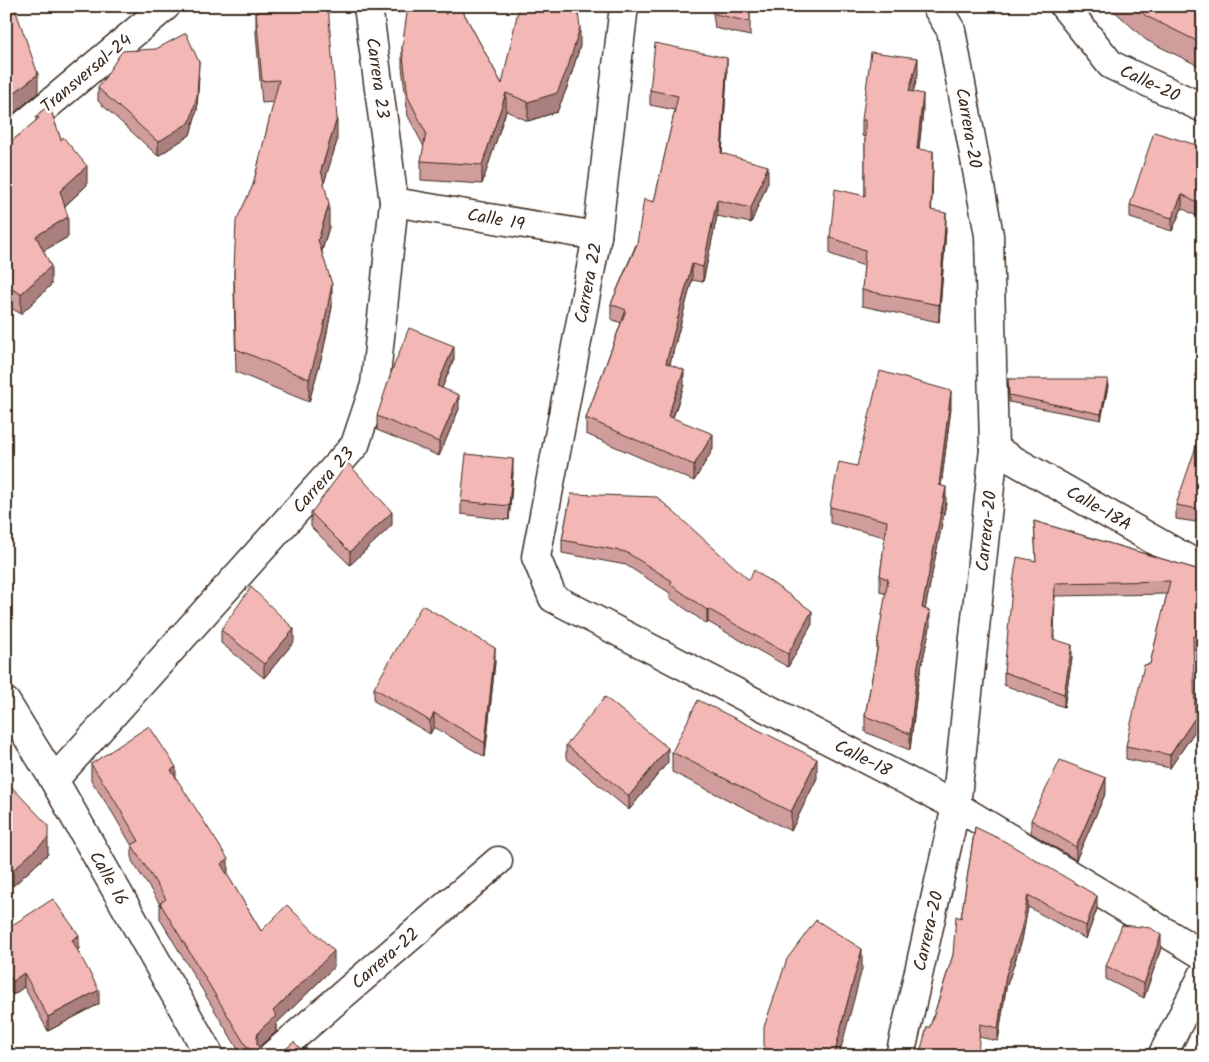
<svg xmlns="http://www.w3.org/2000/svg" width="1209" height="1062" viewBox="0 0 1209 1062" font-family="Kalam,sans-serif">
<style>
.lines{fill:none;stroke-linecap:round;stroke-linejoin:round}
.minor-casing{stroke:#3b2a1e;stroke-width:31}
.tertiary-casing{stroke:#3b2a1e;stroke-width:31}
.minor{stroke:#fff;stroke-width:28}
.tertiary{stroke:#fff;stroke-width:28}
.wall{fill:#d19d9c;stroke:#3b2a1e}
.shaded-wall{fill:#aa807f;stroke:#3b2a1e}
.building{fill:#f3b7b5;stroke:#3b2a1e}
.labels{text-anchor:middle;stroke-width:5;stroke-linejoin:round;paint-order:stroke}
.street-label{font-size:18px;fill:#3b2a1e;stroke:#fff}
</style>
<rect width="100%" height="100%" fill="#fff"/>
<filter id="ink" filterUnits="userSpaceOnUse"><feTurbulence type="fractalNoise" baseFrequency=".02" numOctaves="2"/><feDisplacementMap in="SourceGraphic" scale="10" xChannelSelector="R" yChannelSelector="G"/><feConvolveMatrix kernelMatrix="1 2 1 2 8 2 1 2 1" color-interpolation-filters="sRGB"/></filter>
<g filter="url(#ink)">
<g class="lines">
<g class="minor-casing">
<g id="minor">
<polyline points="624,6 597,236 536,557 553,598 956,806 1203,955"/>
<polyline points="1064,6 1111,65 1203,108"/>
<polyline points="6,140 166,6"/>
<polyline points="394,202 597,236"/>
<polyline points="994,449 1203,568"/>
<polyline points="54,780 355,445 375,385 394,202 368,6"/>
<polyline points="272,1056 498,861"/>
<polyline points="900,1056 956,806 994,449 989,235 951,30 936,6"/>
<polyline points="1162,1056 1203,975"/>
</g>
</g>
<g class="tertiary-casing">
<polyline id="tertiary" points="6,702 54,780 210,1056"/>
</g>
<use href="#minor" class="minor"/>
<use href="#tertiary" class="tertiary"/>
</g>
<g class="wall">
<polygon points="6,6 38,93 8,118 6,116"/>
<polygon points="393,6 460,6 502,84 580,46 568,85 557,112 528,121 506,111 482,184 421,180 421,161 424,147 408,116 402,67 402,48 408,12 395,13"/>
<polygon points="712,6 750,6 750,36 715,28"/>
<polygon points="1109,6 1203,6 1203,68 1146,40"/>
<polygon points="256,12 337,141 324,183 329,227 322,251 332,307 323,352 309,402 236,372 234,292 234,270 253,185 274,102 262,103 256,34"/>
<polygon points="727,74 722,154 768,182 751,223 717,216 703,282 692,280 670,364 684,385 673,418 713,449 694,481 586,434 586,418 621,323 611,319 611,304 654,202 675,110 650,105 650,90"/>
<polygon points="918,74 913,92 923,111 919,149 933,168 931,210 946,230 939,322 862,306 862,290 864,266 830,254 830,237 865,196 865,137 862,136 862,120"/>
<polygon points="199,76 197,110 190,135 158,156 98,101 98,88"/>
<polygon points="49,105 61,140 87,185 65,206 68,237 43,251 51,285 21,314 6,305 6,146 36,121 36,116"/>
<polygon points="1203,147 1203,220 1182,208 1172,231 1130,218 1130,205"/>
<polygon points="454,359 442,388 459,409 439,456 377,430 377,416"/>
<polygon points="1008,379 1108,386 1101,420 1009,402"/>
<polygon points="951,408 941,486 946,503 925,609 930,627 918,682 910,750 865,732 865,716 877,650 877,645 886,594 880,592 880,576 885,537 830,523 830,507 857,466"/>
<polygon points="1203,436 1203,523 1176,519 1176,505"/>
<polygon points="513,473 509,520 461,514 461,501"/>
<polygon points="571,494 749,580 812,624 788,667 708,622 707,624 670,598 670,593 626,565 562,553 562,540"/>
<polygon points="311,513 392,525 350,565 311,527"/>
<polygon points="1034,521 1203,571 1203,650 1193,649 1195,731 1170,768 1126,759 1126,746 1150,664 1167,594 1055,596 1054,639 1072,658 1064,707 1004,685 1004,672 1036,560"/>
<polygon points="221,630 294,642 264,678 221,643"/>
<polygon points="495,662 485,757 434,727 430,734 374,701 374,688"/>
<polygon points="566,745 668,762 629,810 566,758"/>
<polygon points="672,752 817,778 791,831 672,772"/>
<polygon points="91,764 176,778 228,876 261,931 334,967 276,1024 276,1032 262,1044 259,1048 260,1050 266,1054 308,1056 242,1056 160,919 160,904 132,861 132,846 112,812 91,780"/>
<polygon points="6,781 48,854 13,886 6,879"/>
<polygon points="1106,792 1076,860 1031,833 1031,820"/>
<polygon points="975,827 1097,909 1086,939 1028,907 1022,940 1006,988 998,1041 930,1027 953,955 961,918"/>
<polygon points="6,929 79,949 77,950 99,1004 48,1031 24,987 13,995 6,985"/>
<polygon points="1161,948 1144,998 1106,979 1106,966"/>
</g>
<g class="shaded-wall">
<polygon points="580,27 580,46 568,85 557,112 528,121 528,102"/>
<polygon points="727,58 727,74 721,169 721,153"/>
<polygon points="918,58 918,74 909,108 909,91"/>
<polygon points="199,62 197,110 190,135 158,156 158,142"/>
<polygon points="38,74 38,93 8,118 8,98"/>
<polygon points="506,93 506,111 482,184 482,165"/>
<polygon points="923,94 923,111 917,165 917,149"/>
<polygon points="337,118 337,141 321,193 321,170"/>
<polygon points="933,151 933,168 931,227 931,210"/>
<polygon points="87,166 87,185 60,210 60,191"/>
<polygon points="768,166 768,182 751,223 751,208"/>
<polygon points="1182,194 1182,208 1172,231 1172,218"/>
<polygon points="717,200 717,216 703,282 703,267"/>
<polygon points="329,204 329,227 318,262 318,240"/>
<polygon points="946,213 946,230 939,322 939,305"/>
<polygon points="68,217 68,237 36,255 36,236"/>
<polygon points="692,264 692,280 666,378 666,363"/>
<polygon points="51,266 51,285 21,314 21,294"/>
<polygon points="332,284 332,307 323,352 309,402 309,379"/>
<polygon points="454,346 454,359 437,400 437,386"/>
<polygon points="684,370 684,385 668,431 668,416"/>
<polygon points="1108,379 1108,386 1101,420 1101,414"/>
<polygon points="951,391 951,408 939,502 939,485"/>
<polygon points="459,395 459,409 439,456 439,442"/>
<polygon points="713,434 713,449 694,481 694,465"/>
<polygon points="513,459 513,473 509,520 509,506"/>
<polygon points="946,487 946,503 922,625 922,608"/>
<polygon points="392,512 392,525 350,565 350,552"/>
<polygon points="708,609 708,622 707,624 707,610"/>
<polygon points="812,611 812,624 788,667 788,654"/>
<polygon points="930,611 930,627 918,682 910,750 910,734 918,665"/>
<polygon points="294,629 294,642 264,678 264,664"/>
<polygon points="1072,645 1072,658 1064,707 1064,694"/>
<polygon points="495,648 495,662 485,757 485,743"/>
<polygon points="434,713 434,727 430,734 430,721"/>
<polygon points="1195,718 1195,731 1170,768 1170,755"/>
<polygon points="668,748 668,762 629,810 629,796"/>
<polygon points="817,759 817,778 791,831 791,812"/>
<polygon points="176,767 176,783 171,770"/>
<polygon points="1106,778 1106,792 1076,860 1076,847"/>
<polygon points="48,838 48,854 13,886 13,870"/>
<polygon points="228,859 228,875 221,880 221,864"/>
<polygon points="1028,895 1028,907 1022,940 1006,988 998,1041 998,1028 1006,975"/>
<polygon points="1097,896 1097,909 1086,939 1086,926"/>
<polygon points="79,935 79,949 72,954 72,940"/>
<polygon points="1161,935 1161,948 1144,998 1144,984"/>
<polygon points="862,949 862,969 839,1056 834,1056 845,1011"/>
<polygon points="334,951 334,967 276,1024 276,1032 262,1044 257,1051 257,1035 273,1011"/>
<polygon points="24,973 24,987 13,995 13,981"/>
<polygon points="99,990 99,1004 48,1031 48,1017"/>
</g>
<g class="building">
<polygon points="6,6 14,6 38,74 8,98 6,97"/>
<polygon points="328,6 337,118 321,170 329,204 318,240 332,284 323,330 309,379 236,349 234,270 236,221 253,185 279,80 262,81 256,12"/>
<polygon points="408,6 447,6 445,14 446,14 449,6 460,6 502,84 519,6 577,6 580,27 568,67 557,93 528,102 506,93 482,165 421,161 426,133 408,97 402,48"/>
<polygon points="714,6 750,6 750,22 715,14"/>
<polygon points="1136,6 1203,6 1203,44 1146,16"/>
<polygon points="186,33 199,62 197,96 190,122 158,142 98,88 122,51 156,49"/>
<polygon points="655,43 727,58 721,153 768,166 751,208 717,200 703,267 692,264 666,363 684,370 668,416 713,434 694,465 586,418 626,310 611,304 637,244 644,199 654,202 678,96 650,90"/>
<polygon points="871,52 918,58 909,91 923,94 917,149 933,151 931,210 946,213 939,305 862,290 865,250 830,237 835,189 865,196 865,120 862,120"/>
<polygon points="49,105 61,140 63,137 87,166 60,191 68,217 36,236 51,266 21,294 6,286 6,146 39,118 36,116"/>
<polygon points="1154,132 1203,147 1203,207 1182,194 1172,218 1130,205"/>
<polygon points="409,328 454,346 437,386 459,395 439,442 377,416 391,373"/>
<polygon points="880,371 951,391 939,485 946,487 922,608 930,611 918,665 910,734 865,716 878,645 877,645 888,579 880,576 887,521 830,507 839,462 857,466"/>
<polygon points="1008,379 1108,379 1101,414 1009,395"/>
<polygon points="1200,435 1203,436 1203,510 1176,505"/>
<polygon points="466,454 513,459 509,506 461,501"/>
<polygon points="348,463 392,512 350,552 311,513"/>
<polygon points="571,494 657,497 749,580 754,570 812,611 788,654 708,609 707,610 670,584 672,581 626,552 562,540"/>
<polygon points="1034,521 1203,571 1203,637 1193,636 1195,718 1170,755 1126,746 1144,665 1150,664 1170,581 1055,583 1053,639 1072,645 1064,694 1004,672 1012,589 1017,557 1036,561"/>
<polygon points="251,587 294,629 264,664 221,630"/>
<polygon points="422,605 495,648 485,743 434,713 430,721 374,688"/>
<polygon points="605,697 668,748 629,796 566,745"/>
<polygon points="698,700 817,759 791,812 672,752"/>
<polygon points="149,726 176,767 171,770 228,859 221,864 261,931 287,905 334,951 273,1011 276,1016 262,1028 257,1035 257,1043 260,1050 266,1054 275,1055 282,1052 294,1042 308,1056 254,1056 243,1041 160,903 166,899 132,845 139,841 112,796 91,764"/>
<polygon points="1060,760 1106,778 1076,847 1031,820"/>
<polygon points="6,781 48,825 48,838 13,870 6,863"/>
<polygon points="975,827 1004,841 1097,896 1086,926 1028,895 1022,927 1006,975 998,1028 980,1024 978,1056 919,1056 927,1027 930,1027 953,955 956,916 961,918"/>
<polygon points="53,899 79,935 72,940 99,990 48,1017 24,973 13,981 6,972 6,929"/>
<polygon points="816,920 862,949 845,1011 834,1056 764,1056 764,1027 787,959"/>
<polygon points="1122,925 1151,928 1161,935 1144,984 1106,966"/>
</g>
</g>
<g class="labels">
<g class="street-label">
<text transform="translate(86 73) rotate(-40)" y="6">Transversal-24</text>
<text transform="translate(378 78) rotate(82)" y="6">Carrera 23</text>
<text transform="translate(1150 83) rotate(25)" y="6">Calle-20</text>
<text transform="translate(969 128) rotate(80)" y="6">Carrera-20</text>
<text transform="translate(496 219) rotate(10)" y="6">Calle 19</text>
<text transform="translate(588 283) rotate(-79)" y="6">Carrera 22</text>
<text transform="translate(323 480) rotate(-48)" y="6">Carrera 23</text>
<text transform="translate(1099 508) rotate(30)" y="6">Calle-18A</text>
<text transform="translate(986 531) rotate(-84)" y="6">Carrera-20</text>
<text transform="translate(863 758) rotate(27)" y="6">Calle-18</text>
<text transform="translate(109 878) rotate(60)" y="6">Calle 16</text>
<text transform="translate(928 931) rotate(-77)" y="6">Carrera-20</text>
<text transform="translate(385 958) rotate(-41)" y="6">Carrera-22</text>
</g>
</g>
<rect width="1209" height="1062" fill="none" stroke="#fff" stroke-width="25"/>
<rect x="12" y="12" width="1184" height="1037" fill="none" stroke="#3b2a1e" stroke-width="2" filter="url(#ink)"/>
</svg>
